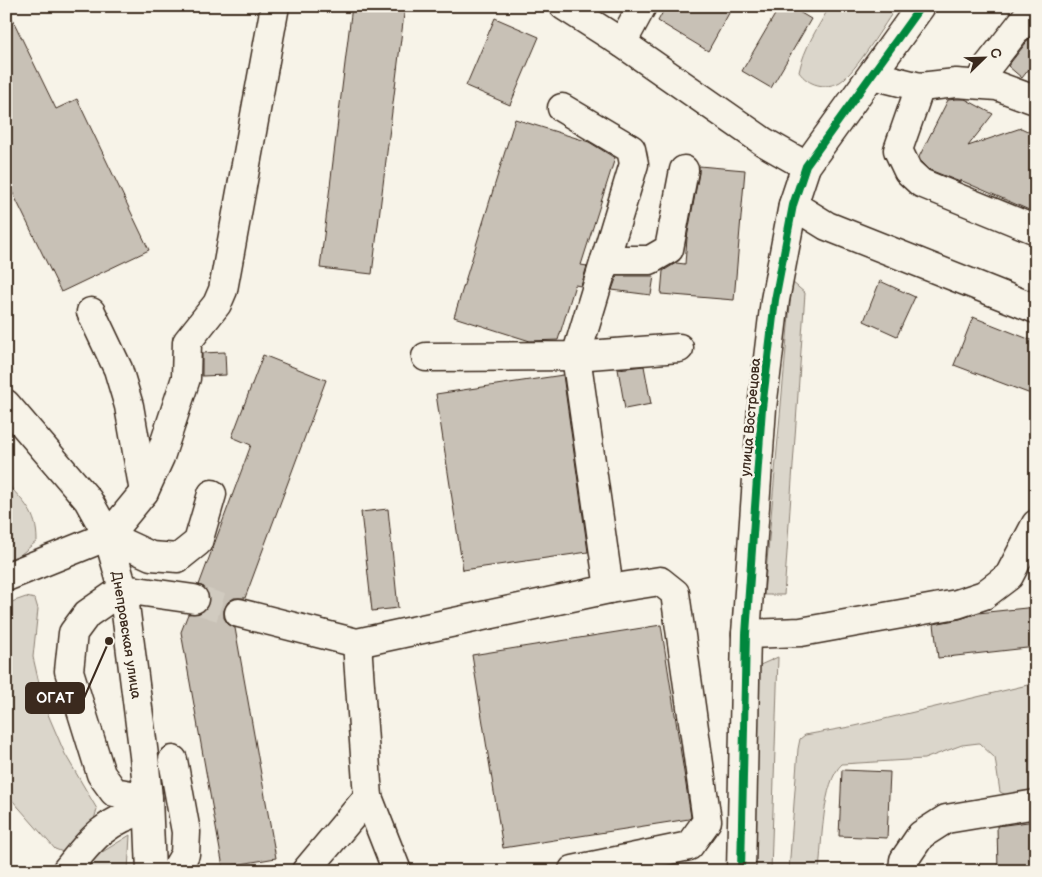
<svg xmlns="http://www.w3.org/2000/svg" width="1042" height="877" viewBox="0 0 1042 877" font-family="'Balsamiq Sans',sans-serif">
<style>
.green{fill:#dbd6cb;stroke:#8b8074}
.building{fill:#c8c1b6;stroke:#3b2a1e}
.lines{fill:none;stroke-linecap:round;stroke-linejoin:round}
.minor-tunnel{stroke:#d1cbc0;stroke-width:28;stroke-dasharray:28 14;stroke-linecap:butt}
.minor-casing{stroke:#3b2a1e;stroke-width:31}
.major-casing{stroke:#3b2a1e;stroke-width:31}
.minor{stroke:#f7f3e8;stroke-width:28}
.major{stroke:#f7f3e8;stroke-width:28}
.cycleway-casing{stroke:#f7f3e8;stroke-width:11}
.cycleway{stroke:#00873e;stroke-width:8}
.labels{text-anchor:middle;stroke-width:5;stroke-linejoin:round;paint-order:stroke}
.street-label{font-size:14px;fill:#3b2a1e;stroke:#f7f3e8}
.leader{fill:none;stroke:#3b2a1e;stroke-width:2}
.callout-dot{fill:#3b2a1e;stroke:#f7f3e8;stroke-width:2}
.callout{fill:#3b2a1e;stroke:#3b2a1e;stroke-width:2}
.callout-label{font-size:15px;text-anchor:middle;font-weight:bold;fill:#fff}
</style>
<rect width="100%" height="100%" fill="#f7f3e8"/>
<filter id="ink" filterUnits="userSpaceOnUse"><feTurbulence type="fractalNoise" baseFrequency=".02" numOctaves="2"/><feDisplacementMap in="SourceGraphic" scale="10" xChannelSelector="R" yChannelSelector="G"/><feConvolveMatrix kernelMatrix="1 2 1 2 8 2 1 2 1" color-interpolation-filters="sRGB"/></filter>
<g filter="url(#ink)">
<g class="green">
<path d="M830 6H897C885 23 856 72 840 82 825 90 808 85 799 72 804 48 818 27 830 6Z"/>
<polygon points="792,282 805,293 784,595 764,595"/>
<path d="M6 482C24 503 37 512 37 541L20 555 6 560Z"/>
<polygon points="26,597 35,599 38,609 33,657 44,705 65,754 97,809 91,830 70,850 63,852 55,849 6,793 6,604"/>
<polygon points="778,657 771,871 755,871 758,666"/>
<path d="M1036 683V796H1008L1000 792 995 758 979 743 962 745 924 759 842 764C822 782 822 844 819 871H789L798 749 800 739 805 735 855 726Z"/>
<polygon points="130,835 128,871 73,871 73,870"/>
</g>
<g class="building">
<polygon points="6,6 56,109 77,99 149,250 61,292 6,179"/>
<polygon points="352,6 405,6 372,274 320,268"/>
<polygon points="666,6 733,6 708,51 658,21"/>
<polygon points="780,6 789,6 811,19 771,88 742,71"/>
<polygon points="495,18 539,37 510,105 466,86"/>
<polygon points="1036,30 1036,60 1022,78 1008,66"/>
<polygon points="956,99 965,99 993,114 968,146 1021,128 1036,135 1036,213 960,180 960,182 930,170 921,162 919,157 948,100"/>
<polygon points="515,119 589,142 615,158 581,265 587,266 581,286 575,285 558,340 530,341 454,317"/>
<polygon points="699,166 745,170 734,300 661,294 663,271 676,263 685,264 687,238 699,173"/>
<polygon points="617,276 654,276 651,295 612,290"/>
<polygon points="880,281 915,297 897,336 864,321"/>
<polygon points="973,317 1036,342 1036,396 954,365"/>
<polygon points="225,352 226,375 202,376 202,353"/>
<polygon points="263,355 326,380 245,598 234,598 228,602 224,610 224,618 228,624 235,628 276,858 223,867 181,632 188,614 200,613 207,608 209,602 208,593 204,587 199,585 251,445 232,437"/>
<polygon points="644,366 651,404 625,409 618,369"/>
<polygon points="563,375 588,552 463,570 436,394"/>
<polygon points="388,509 398,608 372,611 361,512"/>
<polygon points="1036,607 1036,647 938,658 934,624 960,619 978,613"/>
<polygon points="661,625 691,817 689,819 503,848 472,655"/>
<polygon points="842,770 890,772 887,838 839,836"/>
<polygon points="1036,821 1036,871 998,871 997,826"/>
</g>
<g class="lines">
<polyline class="minor-tunnel" points="194,599 239,613"/>
<g class="minor-casing">
<g id="minor">
<polyline points="564,6 622,43 764,142 806,166"/>
<polyline points="622,43 642,6"/>
<polyline points="872,75 920,87 956,83 997,86 1032,99 1036,99"/>
<polyline points="980,84 988,66 1035,6"/>
<polyline points="920,87 898,150 908,171 921,183 1036,230"/>
<polyline points="562,108 631,149 634,164 605,260"/>
<polyline points="793,205 827,226 1036,309"/>
<polyline points="91,312 118,369 129,406 144,492"/>
<polyline points="426,357 576,356 679,348"/>
<polyline points="108,536 151,556 178,558 198,542 212,494"/>
<polyline points="6,577 108,536 144,492 160,457 186,378 187,342 217,304 223,290 275,6"/>
<polyline points="239,613 357,643 609,589 576,356 605,260 650,260 669,249 684,170"/>
<polyline points="746,634 801,632 957,604 984,595 1009,576 1036,524"/>
<polyline points="357,643 368,797 397,871"/>
<polyline points="173,760 186,832 185,854 175,871"/>
<polyline points="148,798 114,792 101,774 69,671 73,633 87,614 123,589 194,599"/>
<polyline points="573,870 689,846 707,821 675,593 660,581 609,589"/>
<path d="M66 871C92 838 106 820 148 809"/>
<polyline points="306,871 368,797"/>
<polyline points="741,871 746,634 762,408 775,300 793,205 806,166 921,6"/>
<polyline points="903,871 904,860 921,835 946,819 1036,804"/>
</g>
</g>
<g class="major-casing">
<polyline id="major" points="6,404 88,500 108,536 123,589 144,756 148,798 151,871"/>
</g>
<use href="#minor" class="minor"/>
<use href="#major" class="major"/>
<g class="cycleway-casing">
<polyline id="cycleway" points="741,871 746,634 762,408 775,300 793,205 806,166 921,6"/>
</g>
<use href="#cycleway" class="cycleway"/>
</g>
</g>
<g class="labels">
<g class="street-label">
<text transform="translate(750 417) rotate(-85)" y="5">улица Вострецова</text>
<text transform="translate(127 635) rotate(81)" y="5">Днепровская улица</text>
</g>
</g>
<path class="leader" d="M109 641L84 698"/>
<circle class="callout-dot" cx="109" cy="641" r="5"/>
<rect class="callout" x="26" y="683" width="58" height="30" rx="5"/>
<g class="callout-label">
<text x="55" y="703">ОГАТ</text>
</g>
<rect width="1042" height="877" fill="none" stroke="#f7f3e8" stroke-width="25"/>
<rect x="12" y="12" width="1017" height="852" fill="none" stroke="#3b2a1e" stroke-width="2" filter="url(#ink)"/>
<g transform="translate(984 58) rotate(67)" stroke="#f7f3e8" stroke-width="4" paint-order="stroke">
<path d="M0-4L9 19L0 12L-9 19Z" fill="#3b2a1e"/>
<text y="-8" font-size="14" font-weight="bold" text-anchor="middle" fill="#3b2a1e">С</text>
</g>
</svg>
